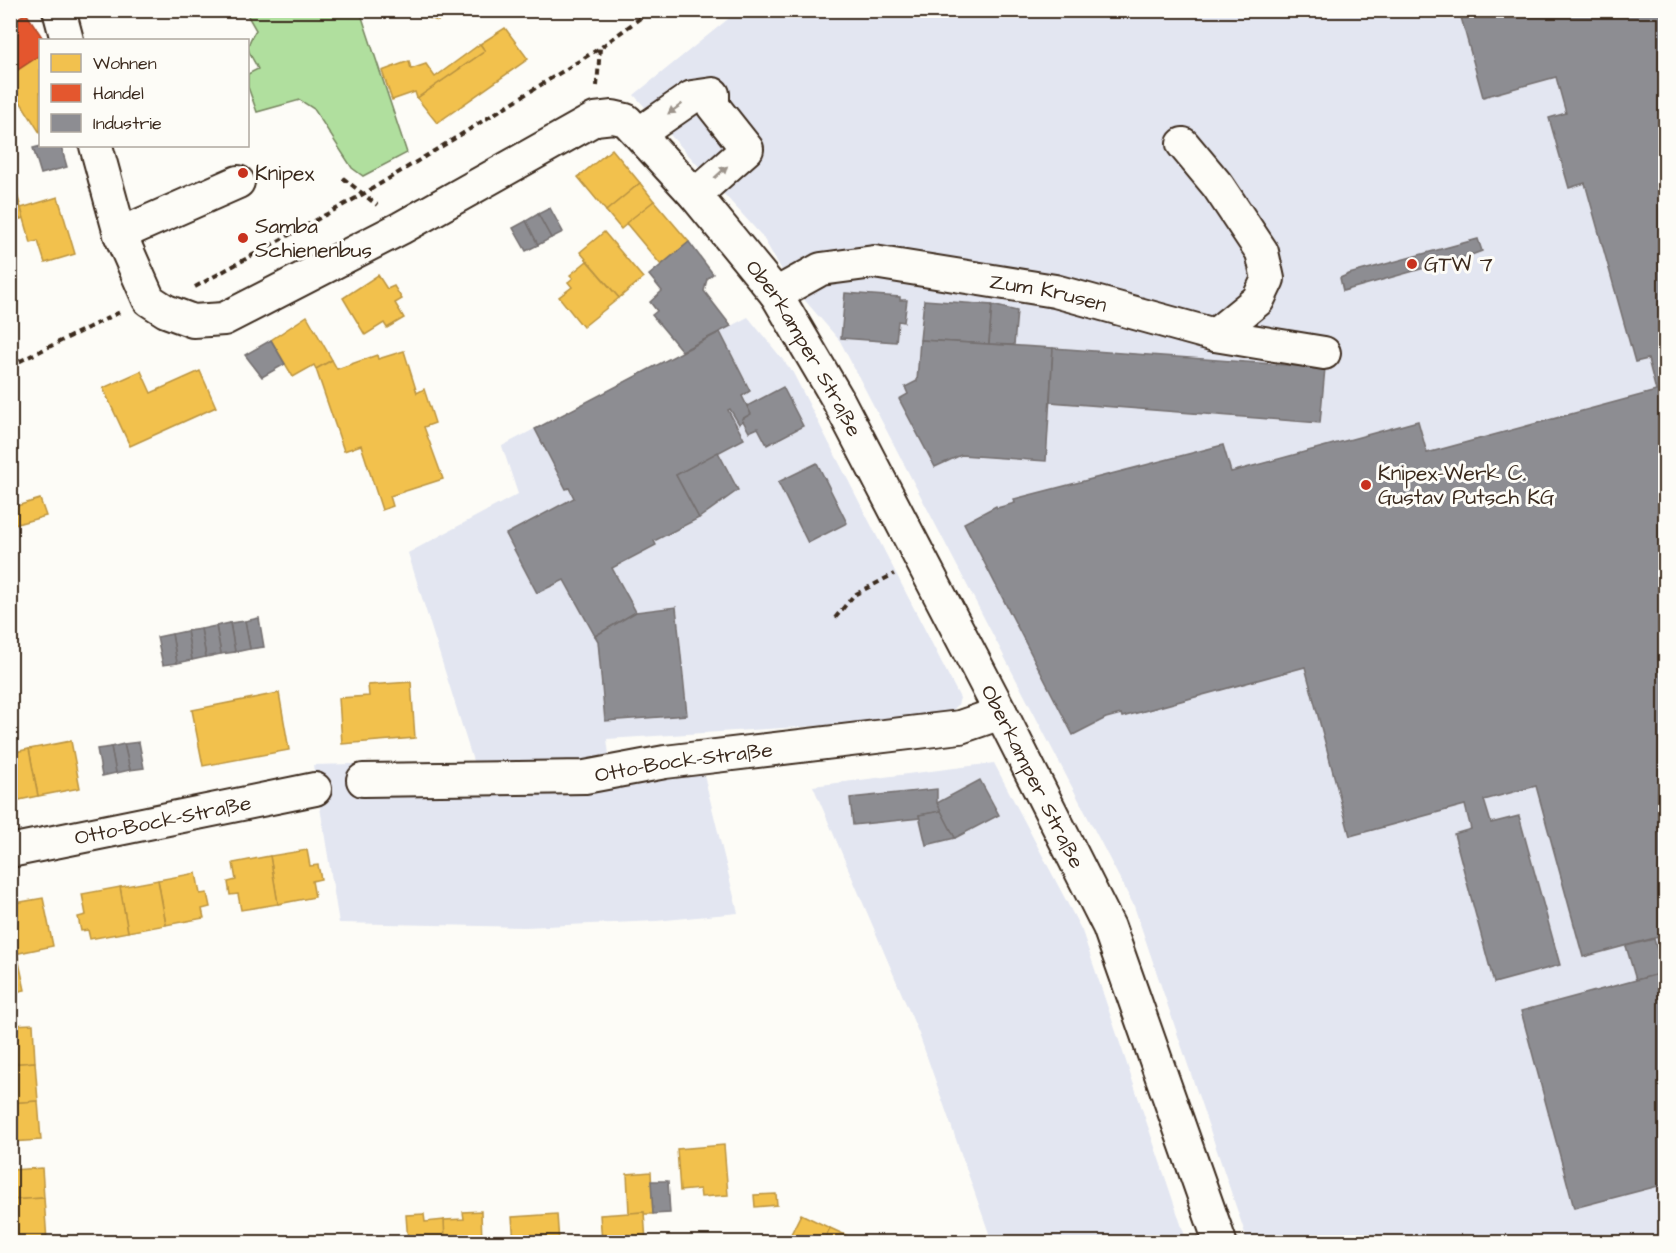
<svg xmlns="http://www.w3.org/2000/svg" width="1676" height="1253" viewBox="0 0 1676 1253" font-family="'Architects Daughter',sans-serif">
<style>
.built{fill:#e3e6f1}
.green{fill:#b0df9e;stroke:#76845e;stroke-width:1.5}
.homes{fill:#f2c14e;stroke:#bb9440;stroke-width:1.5}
.shops{fill:#e4572e;stroke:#b14a29;stroke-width:1.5}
.industry{fill:#8d8d92;stroke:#746f6f;stroke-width:1.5}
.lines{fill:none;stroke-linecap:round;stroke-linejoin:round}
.minor-casing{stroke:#3b2a1e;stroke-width:36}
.path{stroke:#3b2a1e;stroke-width:4;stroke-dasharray:6 4.5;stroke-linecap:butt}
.minor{stroke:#fdfcf7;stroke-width:32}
.oneway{fill:#9c938a}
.poi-dot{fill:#c8321e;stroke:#fdfcf7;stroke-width:2}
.labels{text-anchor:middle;stroke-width:6;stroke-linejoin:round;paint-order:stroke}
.poi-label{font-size:21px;fill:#3b2a1e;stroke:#fdfcf7;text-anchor:start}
.street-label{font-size:21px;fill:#3b2a1e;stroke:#fdfcf7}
</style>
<rect width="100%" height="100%" fill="#fdfcf7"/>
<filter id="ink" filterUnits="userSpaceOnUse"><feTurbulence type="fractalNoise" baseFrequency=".0167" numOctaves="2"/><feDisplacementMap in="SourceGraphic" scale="12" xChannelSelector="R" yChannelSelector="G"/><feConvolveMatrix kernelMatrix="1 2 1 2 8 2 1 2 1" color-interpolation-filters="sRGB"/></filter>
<g filter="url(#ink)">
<g class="built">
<polygon points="738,11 1665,11 1665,1242 1248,1242 1134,906 840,341 789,282 762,236 634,95"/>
<polygon points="748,317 792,371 960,698 958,705 944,718 607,739 610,762 700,759 738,913 656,921 525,927 339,923 313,765 473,761 408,553 518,494 502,446"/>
<polygon points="994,763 1082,931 1187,1242 992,1242 919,1034 813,786"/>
</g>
<path class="green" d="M245 11H360L407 153 363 176 352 168 314 109 300 100 257 112 248 87V74L258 69C248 49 243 50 256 30Z"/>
<g class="homes">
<polygon points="406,10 441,10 438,21"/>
<polygon points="505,28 528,59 437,123 417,98 485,51 480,44"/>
<polygon points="480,44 485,51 417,98 415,92 392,100 382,71 409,61 411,69 426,64 435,77"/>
<polygon points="39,56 40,59 40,133 18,98 12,102 10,100 10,75"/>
<polygon points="612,149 640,183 606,211 578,177"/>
<polygon points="13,181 24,218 10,222 10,182"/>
<polygon points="640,183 654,201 621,229 606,211"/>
<polygon points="58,197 75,254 45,263 38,241 31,243 21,208"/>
<polygon points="654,201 689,242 661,265 626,223"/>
<polygon points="604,232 643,278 619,298 580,252"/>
<polygon points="587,261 619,298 583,327 559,297 572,287 568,282 573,278 570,275"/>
<polygon points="378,275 387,289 394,286 402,299 395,303 404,318 387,328 384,323 365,335 343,298"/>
<polygon points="307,316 332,360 316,369 314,365 293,377 271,340"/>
<polygon points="404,351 417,393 424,389 435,423 424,427 443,479 390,496 393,506 382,510 361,445 344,451 316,369 332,360 337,369 377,355 378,359"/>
<polygon points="141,371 151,393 200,371 216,407 130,446 103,388"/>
<polygon points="40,499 46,516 10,526 10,508"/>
<polygon points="411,682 415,738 342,744 339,698 369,696 368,685"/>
<polygon points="279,693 289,750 203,766 192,710"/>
<polygon points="71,741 80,788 38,796 29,749"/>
<polygon points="29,749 38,796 10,802 10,753"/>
<polygon points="307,850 310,866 318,865 321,879 312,881 315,897 278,904 270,856"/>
<polygon points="270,856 278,904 241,910 238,894 230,895 228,882 236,880 233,863"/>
<polygon points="196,873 200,894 207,893 210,907 202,909 204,918 166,925 158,880"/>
<polygon points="158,880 166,925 128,932 120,887"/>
<polygon points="120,887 128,932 90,939 88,930 81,931 78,917 86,915 82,894"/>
<polygon points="43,898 53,946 14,954 10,935 10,904"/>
<polygon points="10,935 14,954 17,953 25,990 10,993"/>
<polygon points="33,1024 35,1062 10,1064 10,1025"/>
<polygon points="35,1062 38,1101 10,1103 10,1064"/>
<polygon points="38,1101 41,1140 10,1142 10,1103"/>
<polygon points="724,1145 728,1195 701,1197 700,1189 680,1191 677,1149"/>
<polygon points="42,1168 44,1198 10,1200 10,1170"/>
<polygon points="651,1172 653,1214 644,1214 644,1212 629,1213 627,1174"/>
<polygon points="776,1194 777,1205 755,1207 754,1195"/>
<polygon points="44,1198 47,1241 10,1242 10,1200"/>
<polygon points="481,1211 482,1242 445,1242 444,1220 464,1219 463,1212"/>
<polygon points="644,1212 646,1242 602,1242 600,1215"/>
<polygon points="424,1214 425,1222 444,1220 445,1242 408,1242 406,1215"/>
<polygon points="557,1214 559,1242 514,1242 512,1217"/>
<polygon points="801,1214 830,1228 823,1242 787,1242"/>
<polygon points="830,1228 861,1242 823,1242"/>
<polygon points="330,1240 330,1242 290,1242 290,1241"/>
<rect x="330" y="1240" width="40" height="2"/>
</g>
<polygon class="shops" points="26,13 44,40 40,40 40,55 10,75 10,23"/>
<g class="industry">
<polygon points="1459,10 1666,10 1666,935 1583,957 1536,786 1484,800 1491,823 1519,816 1560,965 1494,983 1454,834 1471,829 1465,805 1350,836 1305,667 1122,717 1121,714 1106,718 1073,735 964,523 996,506 997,508 1015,503 1014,499 1223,445 1231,472 1418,421 1427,453 1656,391 1648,359 1635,362 1585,183 1569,188 1549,118 1566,113 1556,77 1483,97"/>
<polygon points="41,146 61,146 67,167 41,174 33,148"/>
<polygon points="550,208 563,232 551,238 538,214"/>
<polygon points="538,214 551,238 538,245 526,221"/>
<polygon points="526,221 538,245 526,251 513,228"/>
<polygon points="1478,239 1482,251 1474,254 1343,291 1340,278 1349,274"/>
<polygon points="689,242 713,274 707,279 704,291 731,326 682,351 652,315 657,311 650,302 662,291 649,275"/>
<polygon points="845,293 900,297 900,300 907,300 904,322 898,321 896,342 841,338"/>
<polygon points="924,300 992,305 989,344 920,340"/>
<polygon points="992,305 1017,311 1014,345 989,344"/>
<polygon points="720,332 750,391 742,396 751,414 742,419 743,421 739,424 730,409 728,410 744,439 676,475 699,518 654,541 656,545 612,568 636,612 595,636 564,580 537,593 506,534 574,498 569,488 566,489 535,429"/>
<polygon points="271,340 285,364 262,377 245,355"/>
<polygon points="920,340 1053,348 1046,461 961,455 935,467 899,399 908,394 905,387 917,381"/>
<polygon points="1053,348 1325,368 1320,423 1050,402"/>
<polygon points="783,387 803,426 767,445 758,428 749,432 742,419 751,414 747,406"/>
<polygon points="718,452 738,490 699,518 676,475"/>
<polygon points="817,463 847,523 808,543 778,482"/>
<polygon points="676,607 687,715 605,721 598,641 595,636 636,612"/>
<polygon points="259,618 264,647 250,649 245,621"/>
<polygon points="245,621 250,649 235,652 230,623"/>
<polygon points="230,623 235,652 221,654 216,626"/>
<polygon points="216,626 221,654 206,657 201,629"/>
<polygon points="201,629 206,657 192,660 187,631"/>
<polygon points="187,631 192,660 177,663 172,634"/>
<polygon points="172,634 177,663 163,665 157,637"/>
<polygon points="139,742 144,768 130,770 124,744"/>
<polygon points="124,744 130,770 116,773 111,747"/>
<polygon points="111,747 116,773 102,776 97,749"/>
<polygon points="980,780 999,815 955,838 937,803"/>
<polygon points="937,789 937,803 941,811 919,815 920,818 853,825 850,798"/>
<polygon points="941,811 955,838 926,845 919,815"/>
<polygon points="1654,939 1664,973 1636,980 1626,946"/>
<polygon points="1666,972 1666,1184 1574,1208 1521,1011"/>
<polygon points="651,1181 668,1181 670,1213 653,1214"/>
</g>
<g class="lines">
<g class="minor-casing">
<g id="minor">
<polyline points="59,10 67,40"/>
<polyline points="640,133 692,97 713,94 713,106 747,149 695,195"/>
<polyline points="1183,144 1218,186 1262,252 1268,279 1258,300 1215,335"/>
<path id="s1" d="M96 146 120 234 149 300 166 311 193 321 224 319 401 228 595 119 613 117 626 120 695 195 776 294 837 398 1001 713 1109 927 1220 1242"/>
<polyline points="120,234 238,182"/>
<path id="s2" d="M776 294 821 269 874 262 1055 291 1215 335 1324 353"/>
<path id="s3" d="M363 780 585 777 665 762 960 727 1001 713"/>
<path id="s4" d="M10 851 315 789"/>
</g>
</g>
<g class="path">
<polyline points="597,86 600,48"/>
<polyline points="343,178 377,205"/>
<polyline points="195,287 365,193 457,137 600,48 651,10"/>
<polyline points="10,366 120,312"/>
<polyline points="835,618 854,595 894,574"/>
</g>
<use href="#minor" class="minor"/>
</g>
<defs><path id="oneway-solid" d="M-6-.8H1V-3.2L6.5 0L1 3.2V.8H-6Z" transform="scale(1.5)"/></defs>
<g class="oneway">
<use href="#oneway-solid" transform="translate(675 109) rotate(145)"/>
<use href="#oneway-solid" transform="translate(721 172) rotate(-42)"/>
</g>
</g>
<g class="poi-dot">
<circle cx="243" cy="173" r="6"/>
<circle cx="243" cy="238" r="6"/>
<circle cx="1412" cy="264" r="6"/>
<circle cx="1366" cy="485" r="6"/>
</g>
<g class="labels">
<g class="poi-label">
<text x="255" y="180">Knipex</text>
<text x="255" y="233">Samba<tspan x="255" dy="24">Schienenbus</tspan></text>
<text x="1424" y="271">GTW 7</text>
<text x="1378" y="480">Knipex-Werk C.<tspan x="1378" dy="24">Gustav Putsch KG</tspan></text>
</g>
<g class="street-label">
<text dy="7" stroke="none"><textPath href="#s2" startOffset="282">Zum Krusen</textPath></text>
<text dy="7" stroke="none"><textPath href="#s1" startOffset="987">Oberkamper Straße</textPath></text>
<text dy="7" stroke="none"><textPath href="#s3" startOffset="322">Otto-Bock-Straße</textPath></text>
<text dy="7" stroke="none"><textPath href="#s1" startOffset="1473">Oberkamper Straße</textPath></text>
<text dy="7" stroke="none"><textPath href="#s4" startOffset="156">Otto-Bock-Straße</textPath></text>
</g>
</g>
<rect width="1676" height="1253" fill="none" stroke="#fdfcf7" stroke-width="36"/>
<rect x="18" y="18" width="1640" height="1217" fill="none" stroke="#3b2a1e" stroke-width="2" filter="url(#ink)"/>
<rect x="39" y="39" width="210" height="108" fill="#fdfcf7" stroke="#afa8a0" stroke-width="1.5"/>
<rect x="51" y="54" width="30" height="18" fill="#f2c14e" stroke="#afa8a0" stroke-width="1.5"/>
<text x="93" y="69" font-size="18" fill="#3b2a1e">Wohnen</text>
<rect x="51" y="84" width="30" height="18" fill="#e4572e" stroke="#afa8a0" stroke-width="1.5"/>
<text x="93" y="99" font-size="18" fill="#3b2a1e">Handel</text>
<rect x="51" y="114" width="30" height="18" fill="#8d8d92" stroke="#afa8a0" stroke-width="1.5"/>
<text x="93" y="129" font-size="18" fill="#3b2a1e">Industrie</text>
</svg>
